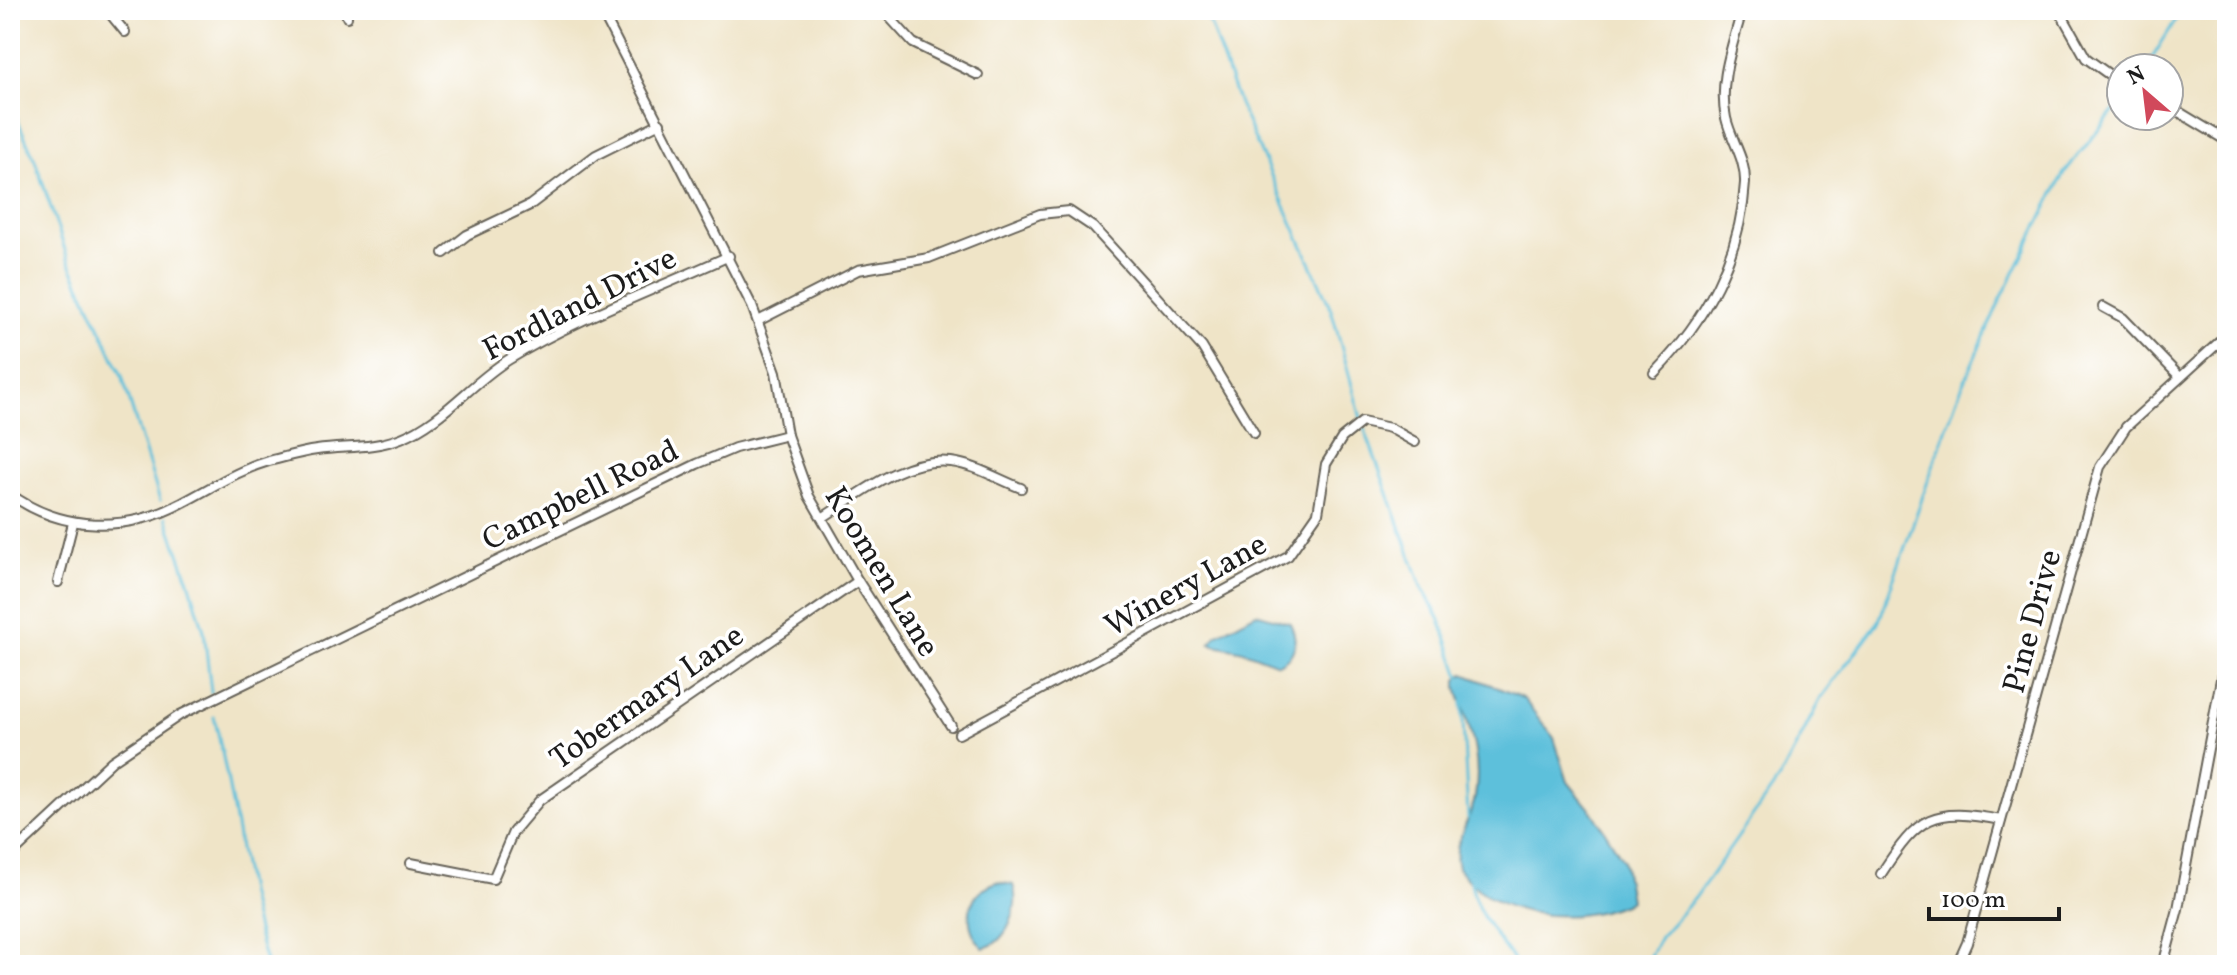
<svg xmlns="http://www.w3.org/2000/svg" width="2237" height="975" viewBox="0 0 2237 975" font-family="Vollkorn,serif">
<style>
.water{fill:#5dc0db;stroke:#3c6e7c;stroke-width:2}
.lines{fill:none;stroke-linecap:round;stroke-linejoin:round}
.stream{stroke:#5dc0db;stroke-width:3}
.street-casing{stroke:#666258;stroke-width:12}
.street{stroke:#fff;stroke-width:8}
.labels{text-anchor:middle;stroke-width:7;stroke-linejoin:round;paint-order:stroke}
.street-label{font-size:32px;fill:#1c1c1c;stroke:#fff}
</style>
<rect width="100%" height="100%" fill="#fff"/>
<filter id="ink" filterUnits="userSpaceOnUse"><feTurbulence type="fractalNoise" baseFrequency=".0125" numOctaves="2"/><feDisplacementMap in="SourceGraphic" scale="16" xChannelSelector="R" yChannelSelector="G"/><feConvolveMatrix kernelMatrix="1 2 1 2 8 2 1 2 1" color-interpolation-filters="sRGB"/></filter>
<filter id="wash" filterUnits="userSpaceOnUse"><feTurbulence type="fractalNoise" baseFrequency=".006" numOctaves="4" result="noise"/><feDisplacementMap in="SourceGraphic" scale="32" xChannelSelector="R" yChannelSelector="G"/><feGaussianBlur stdDeviation="1.8" result="paint"/><feColorMatrix in="noise" values="0 0 0 0 0 0 0 0 0 0 0 0 0 0 0 0 0 1.4 0 .05"/><feComposite in="paint" operator="in"/></filter>
<g filter="url(#wash)">
<rect width="100%" height="100%" fill="#efe4c7"/>
<g class="water">
<path d="M1256 613 1290 623C1298 640 1297 656 1278 664L1244 651 1210 644 1216 635Z"/>
<path d="M1464 674 1523 698 1554 738 1568 782 1594 814 1623 860 1630 900 1624 904C1570 926 1494 918 1458 868 1451 841 1471 822 1475 797 1482 756 1469 727 1457 688V680Z"/>
<path d="M997 882 1013 885C1021 908 1007 943 983 948 962 925 965 893 997 882Z"/>
</g>
<g class="lines">
<g class="stream">
<polyline points="1205,10 1239,104 1331,309 1362,422 1422,587 1440,620 1461,679"/>
<polyline points="2146,68 2182,10"/>
<polyline points="10,103 35,160 68,259 122,376 160,501"/>
<polyline points="166,517 187,576"/>
<polyline points="188,578 204,631 211,692"/>
<polyline points="1462,702 1468,818"/>
<path d="M214 717C235 799 241 884 267 965"/>
<path d="M1471 882C1475 915 1499 937 1516 965"/>
<polyline points="1645,965 1660,937 1695,898 1781,776 1821,698 1879,621 1957,398 1998,305 2064,173 2121,102"/>
</g>
</g>
</g>
<g filter="url(#ink)">
<g class="lines">
<g class="street-casing">
<g id="street">
<polyline points="107,10 125,32"/>
<polyline points="347,10 347,17"/>
<polyline points="601,10 752,306 776,372 787,435 809,496 858,581 951,726"/>
<polyline points="883,10 913,43 978,75"/>
<polyline points="2059,10 2086,58 2121,83"/>
<polyline points="2169,106 2227,141"/>
<polyline points="444,253 467,235 530,205 596,155 660,123"/>
<polyline points="2103,307 2123,318 2180,377"/>
<polyline points="758,321 858,270 929,258 1040,214 1069,211 1093,227 1202,347 1254,433"/>
<path d="M1654 373C1705 321 1741 256 1745 183 1746 159 1731 140 1726 118 1718 82 1733 45 1742 10"/>
<path d="M10 494C61 531 126 533 182 503 211 488 238 470 269 461 285 457 301 452 317 450 345 446 373 449 401 438 442 422 471 383 508 360 572 320 659 288 729 256"/>
<path d="M822 518C859 495 904 456 951 462 975 465 998 479 1021 488"/>
<polyline points="58,582 73,523"/>
<polyline points="959,734 1288,556 1318,513 1326,464 1342,438 1362,422 1390,428 1415,442"/>
<polyline points="10,856 112,761 180,715 697,464 735,448 787,435"/>
<polyline points="411,863 493,879 513,832 540,800 858,581"/>
<path d="M1881 874C1919 815 1933 807 2001 820"/>
<polyline points="1957,965 1967,943 2100,467 2126,427 2227,335"/>
<polyline points="2163,965 2178,909 2227,647"/>
</g>
</g>
<use href="#street" class="street"/>
</g>
</g>
<g class="labels">
<g class="street-label">
<text transform="translate(579 303) rotate(-27)" y="11">Fordland Drive</text>
<text transform="translate(580 494) rotate(-26)" y="11">Campbell Road</text>
<text transform="translate(883 571) rotate(59)" y="11">Koomen Lane</text>
<text transform="translate(1185 584) rotate(-29)" y="11">Winery Lane</text>
<text transform="translate(2031 621) rotate(-75)" y="11">Pine Drive</text>
<text transform="translate(646 696) rotate(-35)" y="11">Tobermary Lane</text>
</g>
</g>
<rect width="2237" height="975" fill="none" stroke="#fff" stroke-width="40"/>
<g transform="translate(2145 92) rotate(332)"><circle r="38" fill="#ffffff" stroke="#a4a4a4" stroke-width="2"/>
<path d="M0-6L14 30L0 20L-14 30Z" fill="#d1495b"/>
<text y="-12" font-size="22" font-weight="bold" text-anchor="middle" fill="#1c1c1c">N</text>
</g>
<path d="M1929 907v12h130v-12" fill="none" stroke="#1c1c1c" stroke-width="4"/>
<text x="1941" y="907" font-size="24" fill="#1c1c1c" stroke="#ffffff" stroke-width="6" paint-order="stroke">100 m</text>
</svg>
